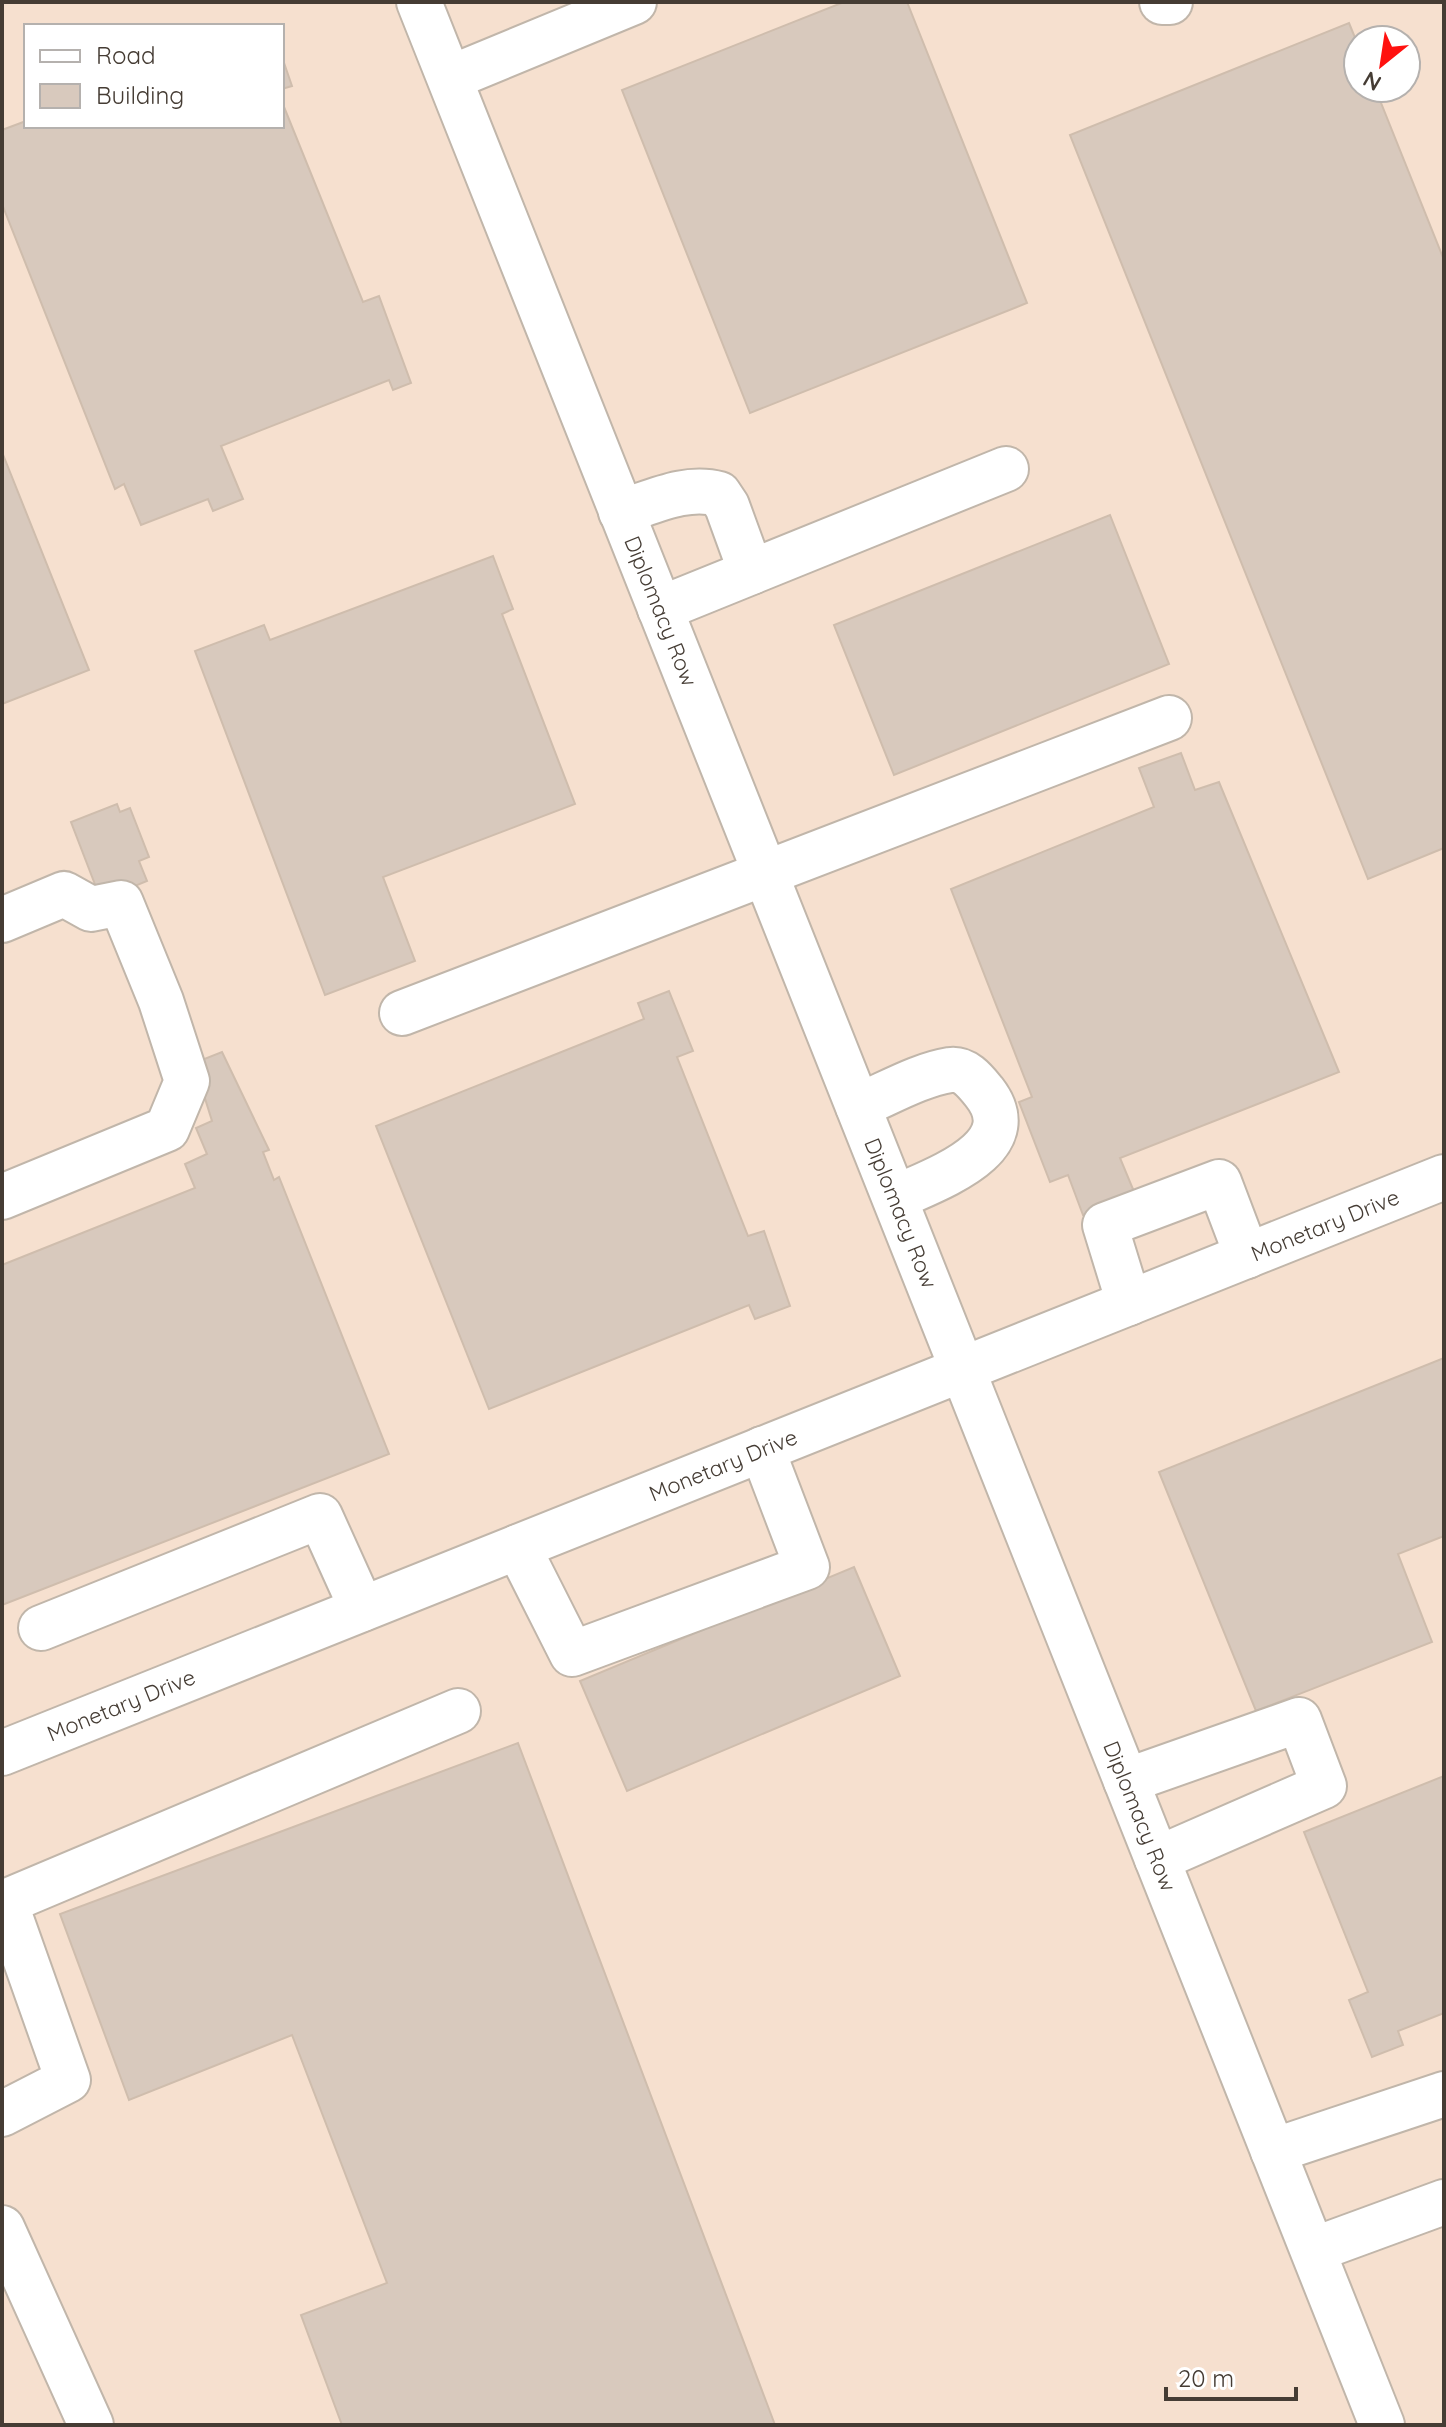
<svg xmlns="http://www.w3.org/2000/svg" width="1446" height="2427" viewBox="0 0 1446 2427" font-family="Quicksand,sans-serif">
<style>
.commercial{fill:#f6e0cf;fill-rule:evenodd}
.building{fill:#d8c9bd;stroke:#cfbdad;stroke-width:2}
.lines{fill:none;stroke-linecap:round;stroke-linejoin:round}
.minor-casing{stroke:#c1b6aa;stroke-width:48}
.minor{stroke:#fff;stroke-width:44}
.labels{text-anchor:middle;stroke-width:6;stroke-linejoin:round;paint-order:stroke}
.street-label{font-size:22px;fill:#453c34;stroke:#fff}
</style>
<rect width="100%" height="100%" fill="#f3ece5"/>
<path class="commercial" d="M2 2H1444V2425H2ZM26 26H282V126H26ZM1358 40H1406V88H1358Z"/>
<g class="building">
<polygon points="844,2 907,2 1027,303 750,413 622,90"/>
<polygon points="1349,23 1358,45 1358,88 1375,88 1444,260 1444,848 1368,879 1070,135"/>
<polygon points="282,57 292,86 282,89"/>
<polygon points="282,102 363,302 379,296 411,383 393,390 389,380 221,446 243,499 213,511 208,499 141,525 124,484 115,489 2,204 2,130 26,121 26,126 282,126"/>
<polygon points="2,452 89,670 2,704"/>
<polygon points="1110,515 1169,664 894,775 834,625"/>
<polygon points="493,556 513,609 502,614 575,804 383,877 415,961 325,995 195,651 264,625 270,640"/>
<polygon points="1181,753 1195,790 1219,782 1339,1072 1120,1158 1135,1194 1083,1215 1068,1175 1050,1182 1019,1102 1032,1097 951,889 1154,807 1139,768"/>
<polygon points="117,804 120,812 130,808 149,857 139,861 147,881 101,900 71,822"/>
<polygon points="669,991 693,1051 677,1057 748,1236 764,1231 790,1306 755,1319 749,1305 489,1409 376,1126 644,1019 638,1003"/>
<polygon points="222,1052 269,1150 263,1152 274,1180 279,1177 389,1454 2,1605 2,1265 195,1188 185,1164 207,1154 196,1128 212,1121 194,1063"/>
<polygon points="1444,1358 1444,1536 1398,1554 1432,1642 1256,1711 1159,1472"/>
<polygon points="854,1567 900,1676 627,1791 580,1681"/>
<polygon points="518,1743 775,2425 342,2425 301,2315 387,2283 292,2035 129,2100 60,1914"/>
<polygon points="1444,1776 1444,2013 1398,2031 1403,2045 1372,2057 1349,2000 1368,1992 1304,1832"/>
</g>
<g class="lines">
<g class="minor-casing">
<g id="minor">
<polyline points="419,2 1382,2425"/>
<polyline points="1162,2 1170,2"/>
<polyline points="450,78 634,2"/>
<path d="M621 512C653 502 686 485 719 494L727 506 751 572"/>
<polyline points="660,609 1006,469"/>
<polyline points="2,920 64,894 91,909 121,903 161,1001 187,1081 167,1129 2,1197"/>
<polyline points="402,1013 1169,718"/>
<path d="M858 1106C887 1094 919 1075 950 1070 965 1068 975 1081 984 1092 1029 1149 932 1180 895 1198"/>
<polyline points="1129,1303 1105,1225 1219,1182 1247,1256"/>
<polyline points="518,1547 572,1654 807,1567 762,1449"/>
<polyline points="41,1628 320,1516 362,1609"/>
<polyline points="2,1753 1444,1177"/>
<polyline points="1126,1781 1299,1720 1324,1786 1157,1859"/>
<polyline points="2,2114 68,2080 5,1902 458,1711"/>
<polyline points="1273,2151 1444,2094"/>
<polyline points="2,2228 91,2425"/>
<polyline points="1313,2250 1444,2202"/>
</g>
</g>
<use href="#minor" class="minor"/>
</g>
<g class="labels">
<g class="street-label">
<text transform="translate(661 611) rotate(68)" y="8">Diplomacy Row</text>
<text transform="translate(901 1213) rotate(68)" y="8">Diplomacy Row</text>
<text transform="translate(1325 1225) rotate(-22)" y="8">Monetary Drive</text>
<text transform="translate(723 1465) rotate(-22)" y="8">Monetary Drive</text>
<text transform="translate(121 1705) rotate(-22)" y="8">Monetary Drive</text>
<text transform="translate(1140 1816) rotate(68)" y="8">Diplomacy Row</text>
</g>
</g>
<rect width="1446" height="2427" fill="none" stroke="#453c34" stroke-width="8"/>
<rect x="24" y="24" width="260" height="104" fill="#ffffff" stroke="#b5b1ae" stroke-width="2"/>
<rect x="40" y="50" width="40" height="12" fill="#ffffff" stroke="#b5b1ae" stroke-width="2"/>
<text x="96" y="64" font-size="24" fill="#453c34">Road</text>
<rect x="40" y="84" width="40" height="24" fill="#d8c9bd" stroke="#b5b1ae" stroke-width="2"/>
<text x="96" y="104" font-size="24" fill="#453c34">Building</text>
<g transform="translate(1382 64) rotate(210)"><circle r="38" fill="#ffffff" stroke="#b5b1ae" stroke-width="2"/>
<path d="M0-6L14 30L0 20L-14 30Z" fill="#ff110f"/>
<text y="-12" font-size="22" font-weight="bold" text-anchor="middle" fill="#453c34">N</text>
</g>
<path d="M1166 2387v12h130v-12" fill="none" stroke="#453c34" stroke-width="4"/>
<text x="1178" y="2387" font-size="24" fill="#453c34" stroke="#ffffff" stroke-width="6" paint-order="stroke">20 m</text>
</svg>
